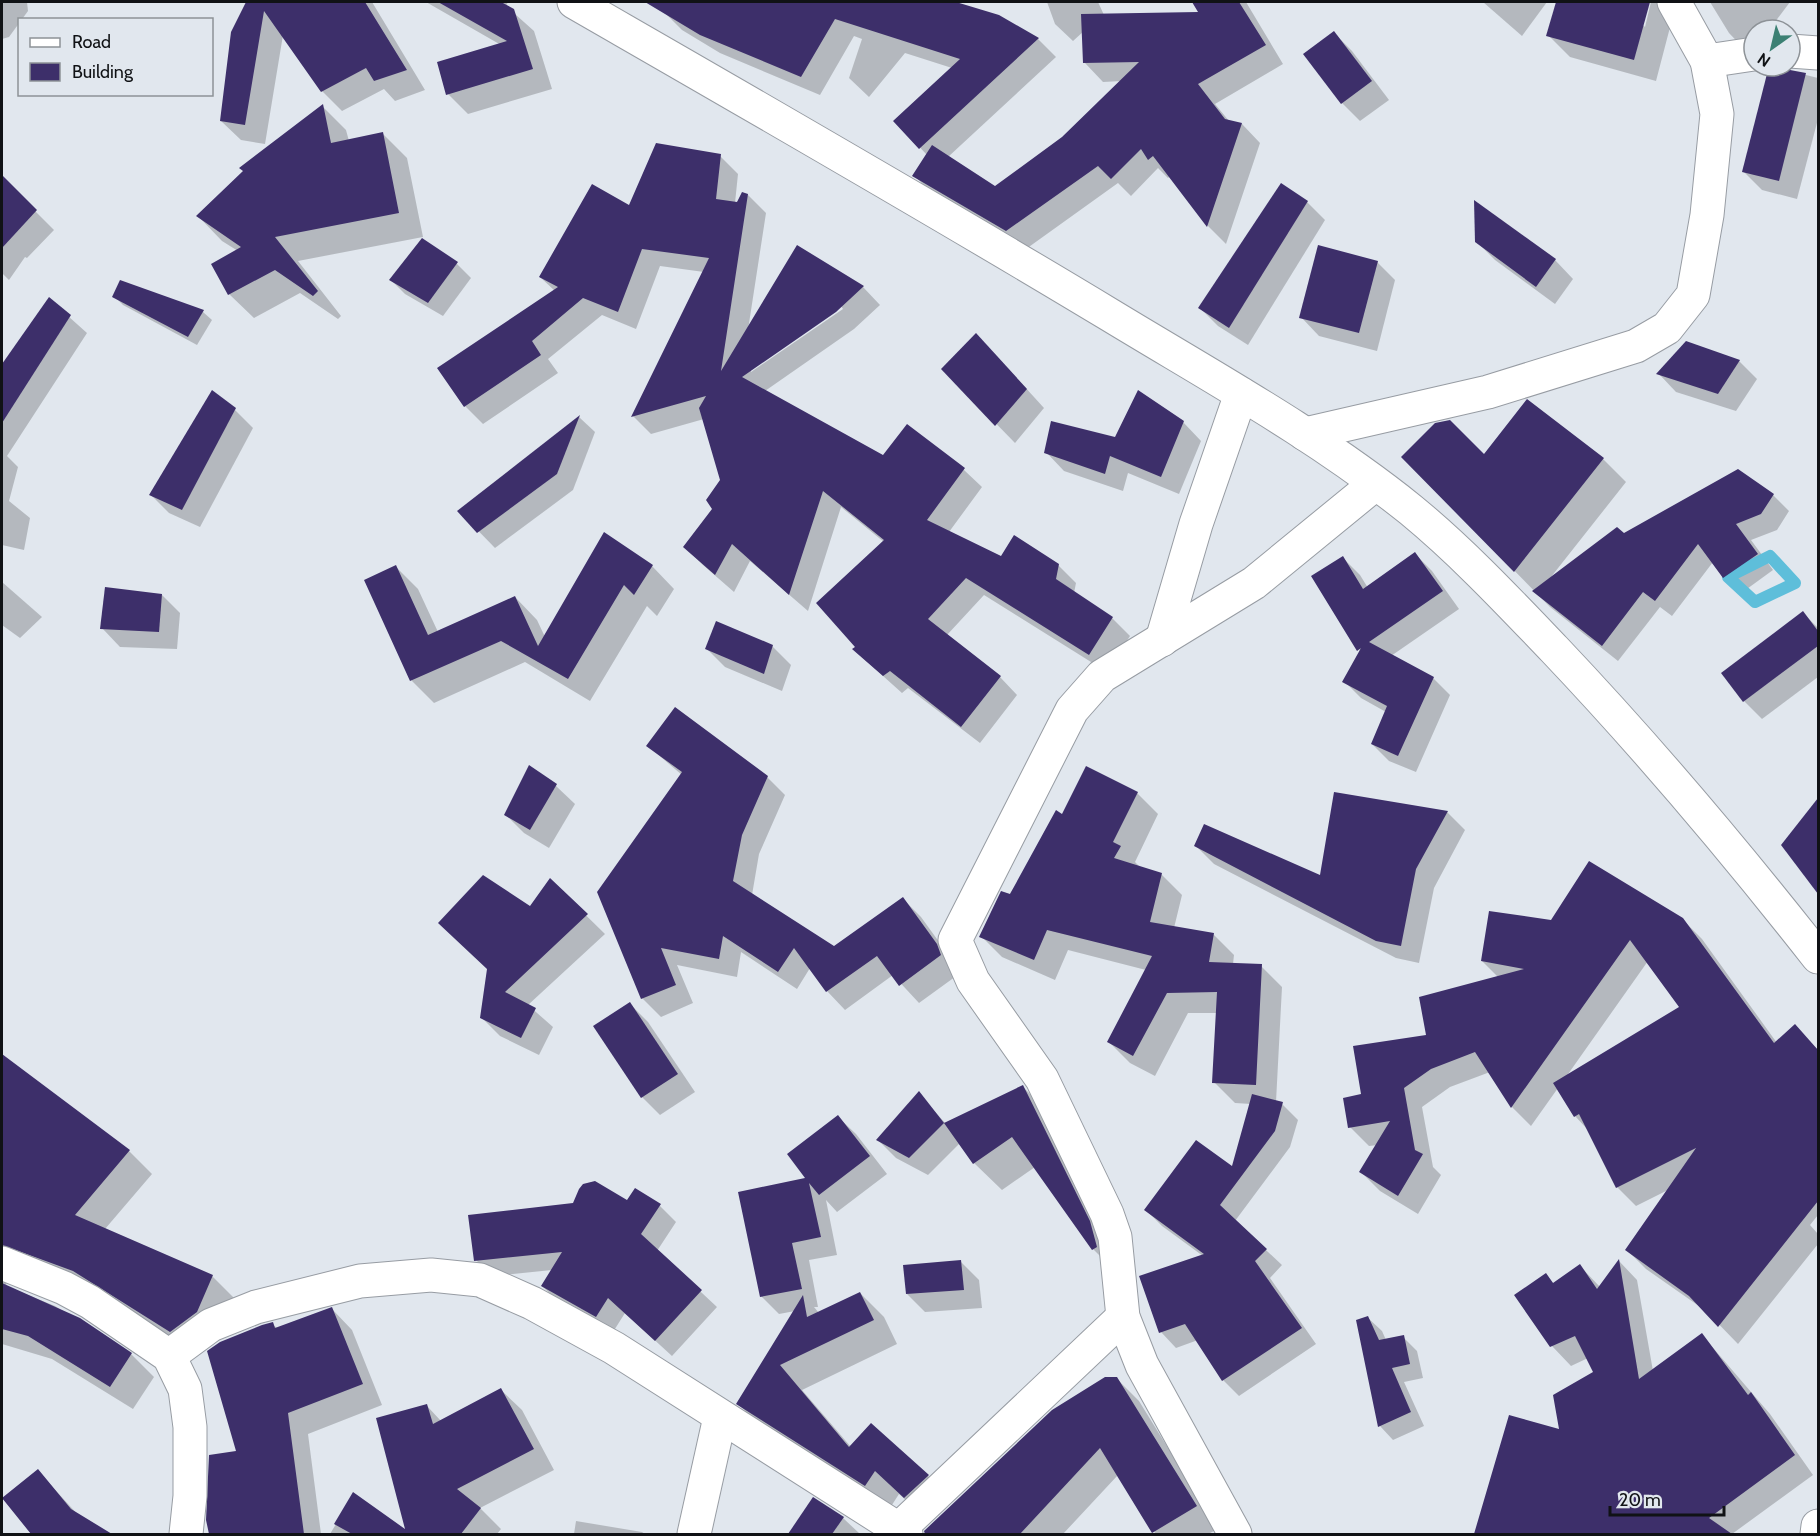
<svg xmlns="http://www.w3.org/2000/svg" width="1820" height="1536" viewBox="0 0 1820 1536" font-family="Cabin,sans-serif">
<style>
.shadow{fill:#0003;fill-rule:evenodd}
.lines{fill:none;stroke-linecap:round;stroke-linejoin:round}
.stream{stroke:#5ebeda;stroke-width:12}
.building{fill:#3d2f6a}
.minor-casing{stroke:#979ca3;stroke-width:35}
.secondary-casing{stroke:#979ca3;stroke-width:35}
.minor{stroke:#fff;stroke-width:33}
.secondary{stroke:#fff;stroke-width:33}
</style>
<rect width="100%" height="100%" fill="#e1e7ee"/>
<g class="shadow">
<polygon points="2,2 27,2 28,11 9,37 2,39"/>
<polygon points="247,2 372,2 425,90 395,101 384,89 342,111 322,91 283,35 265,144 241,140 221,121 233,32"/>
<polygon points="426,2 508,2 506,6 534,31 552,89 468,114 448,94 501,45"/>
<polygon points="670,2 951,2 998,17 1038,39 1056,57 948,157 995,188 1063,138 1122,81 1103,82 1085,63 1084,31 1073,41 1055,24 1047,2 1098,2 1104,15 1205,14 1196,2 1246,2 1283,64 1215,104 1229,121 1242,124 1260,143 1226,244 1208,226 1170,176 1168,178 1158,168 1131,196 1118,183 1026,249 932,194 914,175 927,155 895,121 952,68 905,53 869,97 849,78 862,39 854,36 820,95 720,53 682,30 664,12"/>
<polygon points="1483,2 1547,2 1522,36"/>
<polygon points="1557,2 1592,2 1629,12 1623,2 1648,2 1642,24 1645,27 1651,2 1694,2 1674,12 1656,81 1570,57 1548,35"/>
<polygon points="1710,2 1790,2 1769,30 1754,30 1754,50 1750,55 1729,33"/>
<polygon points="1334,33 1352,51 1389,100 1360,121 1342,103"/>
<polygon points="1770,66 1818,78 1818,119 1797,199 1762,190 1744,172"/>
<polygon points="322,106 346,130 349,141 383,134 407,158 423,237 298,261 341,316 338,319 300,293 254,318 229,294 238,251 222,241 198,216"/>
<path d="M720 156 738 174 735 203 748 195 766 213 748 330 798 247 863 287 880 305 854 329 765 391 884 457 907 427 964 470 982 487 949 532 1002 557 1058 565 1076 583 1074 593 1112 618 1130 636 1107 672 984 595 947 635 1000 677 1017 695 980 743 908 688 902 693 854 650 884 542 841 507 808 611 750 561 734 592 703 565 685 547 713 509 722 480 704 419 651 434 633 416 704 272 660 266 636 329 602 315 548 359 558 373 483 424 465 406 555 291 540 277 630 208ZM841 306 843 309 751 372V369Z"/>
<polygon points="11,187 54,230 27,258 25,257 9,280 2,273 2,197"/>
<polygon points="1307,202 1325,220 1248,345 1218,326 1200,308"/>
<polygon points="1476,241 1555,260 1573,279 1555,304 1495,260"/>
<polygon points="1377,262 1395,280 1377,351 1319,336 1301,317"/>
<polygon points="457,264 471,278 443,316 405,294 391,280"/>
<polygon points="121,282 203,312 212,320 197,345 123,305 114,296"/>
<polygon points="49,299 87,333 7,456 18,467 9,501 30,518 24,550 2,545 2,366"/>
<polygon points="1686,342 1739,361 1757,379 1736,411 1676,392 1659,374"/>
<polygon points="994,353 1044,408 1015,443 943,369"/>
<polygon points="1529,401 1603,459 1626,482 1551,577 1624,534 1773,495 1789,511 1777,530 1751,540 1773,570 1740,594 1713,562 1672,616 1660,607 1618,661 1550,607 1403,457 1484,456"/>
<polygon points="235,410 253,428 200,527 169,513 151,495"/>
<polygon points="579,417 595,432 573,490 495,548 459,511"/>
<polygon points="1183,422 1201,441 1179,494 1128,473 1123,491 1064,471 1046,452 1116,439"/>
<polygon points="1415,554 1432,571 1459,609 1391,656 1433,678 1450,695 1416,772 1389,761 1372,744 1386,712 1361,698 1344,681 1360,652 1343,558 1360,575 1368,588"/>
<polygon points="652,566 674,589 657,616 647,606 590,701 525,662 434,703 412,681 366,581 396,567 418,589 438,632 515,597 537,620 545,637"/>
<polygon points="2,582 42,617 20,638 2,625"/>
<polygon points="162,595 180,613 177,649 120,647 102,628"/>
<polygon points="1803,613 1818,628 1818,677 1762,719 1744,701"/>
<polygon points="772,646 791,665 782,691 725,667 707,649"/>
<polygon points="648,746 767,777 785,795 759,854 752,895 834,948 903,899 921,917 955,964 959,974 919,1003 893,975 845,1010 827,991 810,968 797,989 741,952 737,977 677,965 693,1003 661,1017 642,998 682,775"/>
<polygon points="530,768 556,786 575,804 549,848 524,833 506,815"/>
<polygon points="1137,793 1158,814 1135,862 1141,868 1161,874 1182,895 1174,928 1213,934 1234,955 1233,964 1261,966 1282,987 1276,1102 1282,1104 1298,1120 1290,1147 1235,1221 1282,1265 1270,1278 1316,1344 1239,1396 1223,1380 1198,1340 1176,1348 1161,1332 1203,1256 1162,1226 1146,1210 1233,1168 1251,1104 1235,1103 1214,1082 1218,1013 1188,1013 1155,1076 1130,1063 1109,1042 1146,970 1068,950 1055,980 1002,957 981,936 1063,816"/>
<polygon points="1447,812 1465,830 1434,888 1419,963 1396,958 1214,864 1196,846 1321,878"/>
<polygon points="1809,812 1818,822 1818,891 1783,845"/>
<polygon points="550,880 605,934 528,1005 553,1027 539,1055 500,1036 481,1017 489,970"/>
<path d="M1682 919 1702 939 1777 1043 1795 1027 1818 1050V1215L1810 1225 1818 1234V1244L1738 1344 1706 1311 1646 1269 1627 1250 1668 1190 1636 1206 1617 1187 1588 1130 1575 1116 1558 1088 1531 1126 1512 1107 1490 1072 1450 1087 1422 1107 1433 1167 1441 1175 1418 1214 1380 1191 1361 1172 1378 1145 1369 1146 1350 1127 1362 1095 1499 978 1482 961 1551 922ZM1648 961 1681 1007 1566 1077Z"/>
<polygon points="630,1004 648,1022 695,1092 660,1115 642,1097"/>
<polygon points="15,1066 129,1151 152,1174 105,1229 212,1276 235,1299 193,1354 7,1280 6,1286 55,1306 131,1354 154,1377 133,1409 52,1359 2,1344 2,1178 19,1157 2,1144 2,1085"/>
<polygon points="1023,1087 1050,1114 1120,1276 1093,1249 1035,1167 1002,1190 974,1163 960,1143 928,1175 896,1158 878,1140 919,1094 946,1124"/>
<polygon points="838,1117 856,1134 887,1174 837,1212 826,1200 837,1255 809,1260 818,1307 814,1307 819,1313 860,1293 884,1317 897,1344 802,1390 851,1447 928,1476 951,1500 929,1521 899,1494 890,1508 762,1427 738,1404 795,1311 779,1314 761,1296 808,1179"/>
<polygon points="660,1206 676,1222 657,1251 717,1307 672,1356 625,1313 613,1332 559,1302 542,1286 552,1270 492,1276 476,1260"/>
<polygon points="1619,1261 1637,1280 1653,1371 1702,1335 1770,1414 1813,1475 1732,1534 1476,1534 1510,1417 1561,1431 1595,1373 1588,1358 1571,1366 1552,1346 1516,1296 1546,1275 1554,1284 1580,1266 1600,1287"/>
<polygon points="961,1262 979,1280 982,1308 925,1312 907,1294"/>
<polygon points="332,1309 352,1330 382,1405 308,1434 321,1534 210,1534 208,1520 238,1452 272,1324 277,1328"/>
<polygon points="1368,1318 1382,1331 1386,1340 1403,1337 1417,1351 1423,1378 1404,1382 1424,1426 1393,1440 1380,1426 1357,1321"/>
<polygon points="1117,1379 1139,1401 1218,1529 1208,1534 1156,1534 1118,1475 1063,1534 932,1534 927,1530"/>
<polygon points="501,1390 522,1410 554,1470 480,1508 501,1529 497,1534 330,1534 354,1494 408,1533 427,1406 441,1421"/>
<polygon points="38,1471 79,1516 109,1534 33,1534 3,1499"/>
<polygon points="813,1499 843,1518 860,1534 790,1534"/>
<polygon points="576,1521 642,1532 645,1534 574,1534"/>
</g>
<g class="lines">
<polygon class="stream" points="1770,556 1795,583 1755,602 1728,577"/>
</g>
<g class="building">
<polygon points="246,2 365,2 407,70 374,81 366,68 321,92 264,11 245,125 220,121 231,32"/>
<polygon points="438,2 501,2 514,9 533,69 446,95 437,62 507,41"/>
<polygon points="645,2 956,2 999,15 1039,38 919,149 893,121 960,59 835,19 801,77 700,35"/>
<polygon points="1192,2 1239,2 1266,45 1198,84 1225,119 1242,123 1207,227 1153,156 1148,160 1141,149 1111,179 1098,166 1006,231 912,176 932,145 995,186 1062,137 1139,62 1083,63 1081,14 1198,12"/>
<polygon points="1556,2 1650,2 1634,60 1546,36"/>
<polygon points="1334,31 1372,81 1341,104 1303,54"/>
<polygon points="1769,66 1806,73 1779,181 1742,172"/>
<polygon points="323,104 331,143 383,132 399,213 275,237 318,291 313,296 275,270 228,295 211,264 241,247 196,216 243,171 239,168"/>
<polygon points="656,143 721,154 716,199 737,202 742,192 748,194 721,371 797,245 864,286 836,312 742,377 883,455 907,424 965,468 927,520 1001,556 1014,535 1059,564 1056,579 1113,617 1089,655 966,578 928,619 1001,676 961,727 890,671 883,676 852,649 855,647 816,603 884,540 823,491 789,595 732,544 715,575 683,547 712,509 706,500 720,480 699,408 706,396 631,417 709,258 642,249 618,312 583,298 532,341 541,355 464,407 437,368 558,287 539,277 592,184 629,205"/>
<polygon points="2,175 37,210 2,248"/>
<polygon points="1281,183 1308,201 1229,328 1198,308"/>
<polygon points="1474,200 1556,259 1536,287 1475,242"/>
<polygon points="422,238 458,262 428,303 389,280"/>
<polygon points="1318,245 1378,261 1359,333 1299,318"/>
<polygon points="120,280 204,310 188,337 112,297"/>
<polygon points="49,297 71,315 2,423 2,364"/>
<polygon points="976,333 1027,389 995,426 941,369"/>
<polygon points="1686,341 1740,360 1718,394 1656,374"/>
<polygon points="212,390 236,408 182,510 149,495"/>
<polygon points="1138,390 1184,421 1161,477 1110,456 1105,474 1044,453 1051,421 1115,437"/>
<polygon points="1527,399 1604,458 1514,572 1401,457 1435,423 1450,420 1484,454"/>
<polygon points="580,415 557,474 477,533 457,511"/>
<polygon points="1738,469 1774,494 1761,514 1736,524 1758,554 1723,578 1698,544 1655,601 1643,592 1602,646 1532,591 1617,527 1624,533"/>
<polygon points="604,532 653,565 634,595 624,585 568,679 501,641 410,681 364,580 396,565 428,635 515,596 538,646"/>
<polygon points="1415,552 1443,591 1369,642 1434,677 1398,756 1371,744 1387,706 1342,682 1361,648 1357,651 1311,576 1343,556 1363,589"/>
<polygon points="105,587 162,594 159,632 100,629"/>
<polygon points="1803,611 1818,631 1818,646 1743,702 1721,673"/>
<polygon points="716,621 773,645 764,674 705,649"/>
<polygon points="675,707 768,776 742,835 733,881 834,946 903,897 937,944 941,955 899,986 877,956 826,992 794,948 778,972 723,936 719,959 661,948 676,985 641,999 597,892 682,772 646,746"/>
<polygon points="529,765 557,784 530,830 504,815"/>
<polygon points="1086,766 1138,792 1113,842 1121,846 1114,858 1162,873 1150,922 1214,933 1209,962 1262,964 1256,1085 1212,1083 1217,992 1167,993 1133,1056 1107,1042 1152,956 1047,930 1034,960 979,937 1001,891 1010,894 1056,810 1062,814"/>
<polygon points="1334,792 1448,811 1416,869 1401,946 1376,941 1194,846 1204,824 1320,875"/>
<polygon points="1818,798 1818,894 1781,845"/>
<polygon points="1589,861 1683,918 1774,1043 1795,1024 1818,1050 1818,1201 1718,1327 1689,1296 1625,1250 1696,1148 1616,1188 1579,1114 1574,1117 1553,1083 1679,1007 1630,940 1511,1108 1475,1052 1431,1069 1404,1088 1415,1150 1423,1154 1398,1196 1359,1172 1390,1121 1348,1128 1343,1098 1361,1094 1353,1046 1426,1035 1419,997 1524,969 1481,961 1489,911 1551,920"/>
<polygon points="483,875 530,906 550,878 588,914 505,992 536,1008 521,1038 480,1018 487,969 438,923"/>
<polygon points="630,1002 678,1074 641,1098 593,1026"/>
<polygon points="2,1054 130,1150 75,1215 213,1275 197,1312 170,1332 73,1271 2,1245"/>
<polygon points="1023,1085 1090,1221 1097,1247 1092,1250 1012,1137 973,1164 944,1123"/>
<polygon points="919,1091 944,1123 909,1158 876,1140"/>
<polygon points="1252,1094 1283,1102 1275,1131 1220,1205 1267,1249 1255,1261 1302,1328 1222,1381 1185,1324 1159,1333 1139,1276 1204,1254 1144,1210 1196,1140 1232,1166"/>
<polygon points="838,1115 870,1156 819,1195 809,1183 821,1237 792,1243 802,1289 760,1297 738,1192 805,1178 787,1154"/>
<polygon points="595,1181 627,1200 635,1188 661,1204 641,1234 702,1290 655,1341 608,1298 596,1317 541,1286 562,1252 474,1261 468,1215 573,1203 579,1189 583,1184"/>
<polygon points="1619,1259 1639,1379 1702,1333 1748,1395 1751,1392 1795,1455 1709,1518 1732,1534 1474,1534 1509,1415 1559,1429 1553,1395 1593,1372 1575,1336 1550,1347 1514,1295 1546,1273 1553,1283 1580,1264 1597,1289"/>
<polygon points="961,1260 964,1290 906,1294 903,1265"/>
<polygon points="2,1283 80,1318 132,1353 110,1387 28,1336 2,1329"/>
<polygon points="860,1292 874,1320 780,1365 849,1447 871,1423 929,1475 904,1498 875,1471 865,1486 736,1404 803,1295 807,1317"/>
<polygon points="332,1307 363,1384 288,1413 304,1534 209,1534 206,1520 209,1455 236,1451 207,1351 220,1342 262,1325 273,1322 275,1328"/>
<polygon points="1368,1316 1379,1340 1404,1335 1410,1364 1392,1368 1411,1412 1378,1427 1356,1320"/>
<polygon points="1105,1377 1117,1377 1197,1506 1152,1533 1100,1448 1020,1534 925,1534 924,1531 1052,1410"/>
<polygon points="501,1388 534,1449 457,1489 481,1508 461,1534 352,1534 334,1524 353,1492 405,1529 376,1418 427,1404 433,1424"/>
<polygon points="38,1469 71,1509 112,1534 31,1534 2,1498"/>
<polygon points="813,1497 844,1517 832,1534 788,1534"/>
</g>
<g class="lines">
<g class="minor-casing">
<g id="minor">
<polyline points="1790,51 1818,53"/>
<polyline points="1707,61 1754,54"/>
<polyline points="1305,434 1488,392 1636,346 1667,328 1693,295 1707,215 1717,114 1707,61 1674,2"/>
<polyline points="1162,640 1196,524 1241,394"/>
<polyline points="2,1263 64,1288 90,1302 169,1356 185,1389 190,1427 190,1496 186,1534"/>
<polyline points="169,1356 211,1325 256,1307 360,1281 431,1275 480,1280 532,1303 614,1348 906,1534"/>
<polyline points="899,1529 1123,1317"/>
<polyline points="694,1534 720,1417"/>
<polyline points="1235,1534 1142,1365 1123,1317 1115,1237 1107,1214 1042,1079 973,981 955,940 1072,710 1102,676 1254,583 1375,484"/>
<polyline points="1817,1534 1818,1526"/>
</g>
</g>
<g class="secondary-casing">
<path id="secondary" d="M574 2C753 105 933 208 1110 315 1212 377 1318 435 1411 510 1462 552 1508 601 1554 649 1647 747 1734 850 1818 957"/>
</g>
<use href="#minor" class="minor"/>
<use href="#secondary" class="secondary"/>
</g>
<rect width="1820" height="1536" fill="none" stroke="#101215" stroke-width="6"/>
<rect x="18" y="18" width="195" height="78" fill="#e1e7ee" stroke="#8d9297" stroke-width="1.5"/>
<rect x="30" y="38" width="30" height="9" fill="#ffffff" stroke="#8d9297" stroke-width="1.5"/>
<text x="72" y="48" font-size="18" fill="#101215">Road</text>
<rect x="30" y="63" width="30" height="18" fill="#3d2f6a" stroke="#8d9297" stroke-width="1.5"/>
<text x="72" y="78" font-size="18" fill="#101215">Building</text>
<g transform="translate(1772 48) rotate(214)"><circle r="28" fill="#e1e7ee" stroke="#8d9297" stroke-width="1.5"/>
<path d="M0-4.5L10 22L0 15L-10 22Z" fill="#3c8073"/>
<text y="-9" font-size="16" font-weight="bold" text-anchor="middle" fill="#101215">N</text>
</g>
<path d="M1610 1506v9h114v-9" fill="none" stroke="#101215" stroke-width="3"/>
<text x="1619" y="1506" font-size="18" fill="#101215" stroke="#e1e7ee" stroke-width="4.5" paint-order="stroke">20 m</text>
</svg>
